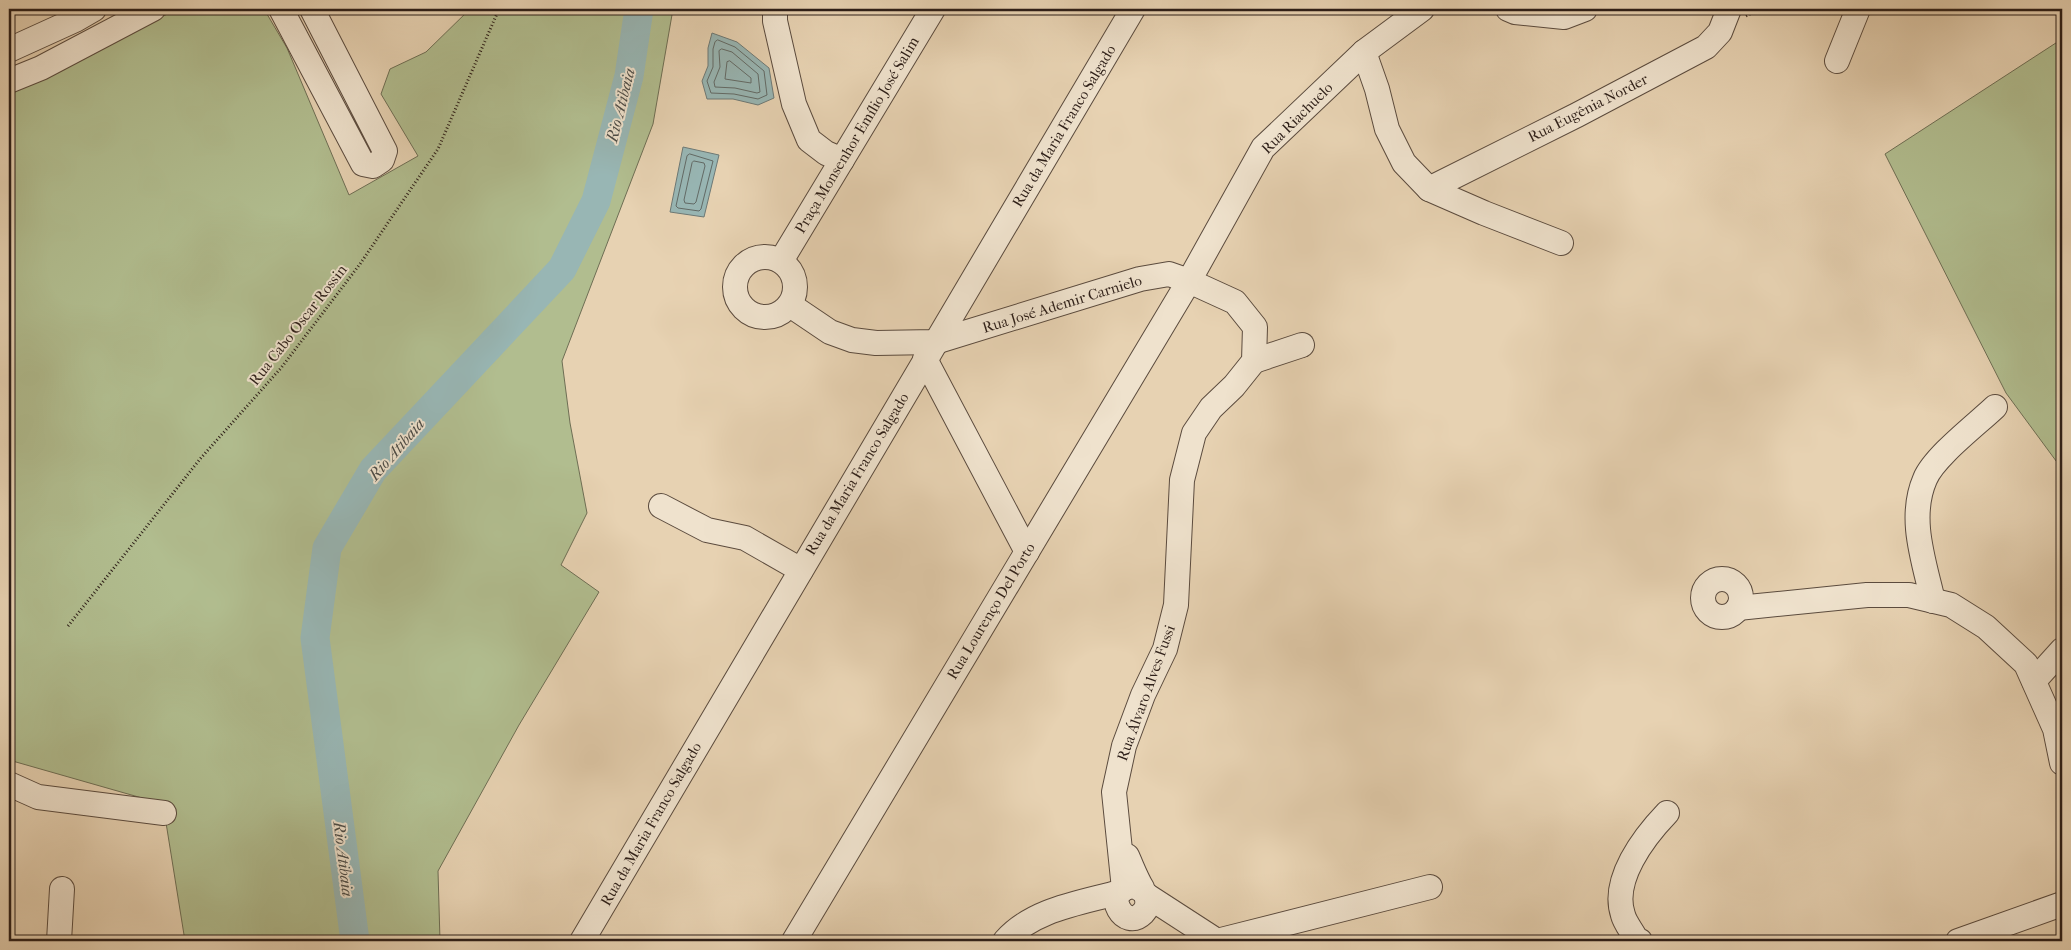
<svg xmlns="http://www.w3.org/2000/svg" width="2071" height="950" viewBox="0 0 2071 950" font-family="'IM FELL French Canon',serif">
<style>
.green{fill:#b1bd8f;stroke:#6e6e54}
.water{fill:#98b6b4;stroke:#6d7976}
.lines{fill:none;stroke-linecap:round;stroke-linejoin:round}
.shore{stroke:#626a66;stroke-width:1}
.river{stroke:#98b6b4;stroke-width:29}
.minor-casing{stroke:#5b4b3e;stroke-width:26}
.path{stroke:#2c1e18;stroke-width:3;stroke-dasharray:1 2.5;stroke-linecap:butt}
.minor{stroke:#efe2cd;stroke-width:24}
.labels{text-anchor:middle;stroke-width:4;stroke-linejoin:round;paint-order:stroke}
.street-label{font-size:15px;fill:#2c1e18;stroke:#efe2cd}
.water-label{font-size:16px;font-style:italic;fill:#4c4c47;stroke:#efe2cd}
</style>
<rect width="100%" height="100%" fill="#e7d2b2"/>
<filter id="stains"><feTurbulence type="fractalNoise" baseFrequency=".004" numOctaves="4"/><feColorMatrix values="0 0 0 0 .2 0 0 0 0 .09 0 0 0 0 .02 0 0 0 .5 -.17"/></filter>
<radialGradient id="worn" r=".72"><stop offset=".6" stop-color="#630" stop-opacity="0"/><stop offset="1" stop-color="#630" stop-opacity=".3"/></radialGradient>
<g class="green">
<polygon points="178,9 264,9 287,48 349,195 418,156 381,94 390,69 426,52 470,9 673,9 653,124 562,361 570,423 587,513 561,565 599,592 519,725 438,871 440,941 185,941 163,804 9,760 9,89"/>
<polygon points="2062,39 2062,469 2006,393 1885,154"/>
</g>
<g class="water">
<polygon points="712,33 737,42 769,68 774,98 758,105 733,99 707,99 702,81 708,66 708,48"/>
<polygon points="683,147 719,155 704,217 670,212"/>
</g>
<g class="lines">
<g class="shore">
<polygon points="718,40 735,47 764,71 767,95 758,99 734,94 711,93 707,81 713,67 713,49 715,42"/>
<polygon points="722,49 732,52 758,74 760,92 757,93 735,88 715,87 714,82 720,67 719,51"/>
<polygon points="730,61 751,78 751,83 725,79 727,62"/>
<polygon points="690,154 713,161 701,209 699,211 678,208 676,206 687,156"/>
<polygon points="694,161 704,163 705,166 696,202 694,204 685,203 684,200 692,163"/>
</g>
<polyline class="river" points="355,941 315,638 327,548 373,470 562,269 596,201 629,76 639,9"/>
<g class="minor-casing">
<g id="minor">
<polyline points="281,9 363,164 373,166 382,160 385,151 312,9"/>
<polyline points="775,9 775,21 794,104 809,140 826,153 842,160"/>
<polyline points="1508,9 1515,12 1564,17 1585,9"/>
<polyline points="9,50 75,20 94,9"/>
<polyline points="1364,52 1377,89 1387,129 1404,163 1429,189 1484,213 1561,243"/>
<polyline points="1837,61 1858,9"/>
<polyline points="9,81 41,68 153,9"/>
<polyline points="1429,189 1577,115 1706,47 1720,32 1729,9"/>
<circle cx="765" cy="287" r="30"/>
<polyline points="781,261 933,9"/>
<polyline points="790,305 830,332 852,340 876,343 935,342 1140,279 1169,274 1189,281 1235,302 1255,327 1254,361 1234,386 1211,408 1194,433 1182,480 1176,605 1165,649 1143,695 1124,746 1114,792 1124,889"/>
<polyline points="925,359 1027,552"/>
<polyline points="1254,361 1302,345"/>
<polyline points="661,506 707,530 745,538 801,570"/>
<circle cx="1722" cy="598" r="19"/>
<path d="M1933 601C1924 561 1908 518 1925 479 1934 457 1976 425 1995 407"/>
<polyline points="1738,608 1867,595 1909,595 1951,605 1986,627 2026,664 2055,729 2062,763"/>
<polyline points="2034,681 2062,650"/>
<polyline points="9,784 38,797 164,813"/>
<path d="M1127 856C1132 867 1136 878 1142 888 1143 892 1146 894 1147 898 1148 904 1147 909 1143 913 1124 932 1103 893 1128 887 1134 885 1138 888 1143 891"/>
<polyline points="1146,895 1217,941"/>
<polyline points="59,941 62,889"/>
<polyline points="582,941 1133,9"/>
<polyline points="794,941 1189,281 1263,148 1364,52 1422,9"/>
<path d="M1005 941C1033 909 1081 903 1120 892"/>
<polyline points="1217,941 1430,887"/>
<path d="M1640 941 1636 939C1632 931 1625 923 1623 915 1611 880 1644 837 1667 813"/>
<polyline points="1958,941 2062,904"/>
</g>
</g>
<g class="path">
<polyline points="1746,16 1759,9"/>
<polyline points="68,626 200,459 281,368 360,264 438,149 499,9"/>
</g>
<use href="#minor" class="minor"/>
</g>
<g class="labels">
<g class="street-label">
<text transform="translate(1588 108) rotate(-27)" y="5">Rua Eugênia Norder</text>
<text transform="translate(1297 118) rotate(-45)" y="5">Rua Riachuelo</text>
<text transform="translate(1064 126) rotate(-59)" y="5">Rua da Maria Franco Salgado</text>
<text transform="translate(857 135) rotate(-59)" y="5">Praça Monsenhor Emílio José Salim</text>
<text transform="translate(1062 304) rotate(-17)" y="5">Rua José Ademir Carnielo</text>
<text transform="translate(298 325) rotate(-52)" y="5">Rua Cabo Oscar Rossin</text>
<text transform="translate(857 474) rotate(-59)" y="5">Rua da Maria Franco Salgado</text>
<text transform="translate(991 611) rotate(-59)" y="5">Rua Lourenço Del Porto</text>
<text transform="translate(1146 693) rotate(-70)" y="5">Rua Álvaro Alves Fussi</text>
<text transform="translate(651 824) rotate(-60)" y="5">Rua da Maria Franco Salgado</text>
</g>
<g class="water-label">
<text transform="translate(620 105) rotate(-76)" y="6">Rio Atibaia</text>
<text transform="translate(396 449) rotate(-49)" y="6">Rio Atibaia</text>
<text transform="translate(344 859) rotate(83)" y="6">Rio Atibaia</text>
</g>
</g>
<rect width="2071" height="950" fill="none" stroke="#e7d2b2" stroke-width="30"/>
<rect x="10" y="10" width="2051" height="930" fill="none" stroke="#2c1e18" stroke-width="2.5"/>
<rect x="15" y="15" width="2041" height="920" fill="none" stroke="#2c1e18"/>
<rect width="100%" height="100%" filter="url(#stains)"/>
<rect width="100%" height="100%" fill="url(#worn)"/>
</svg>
